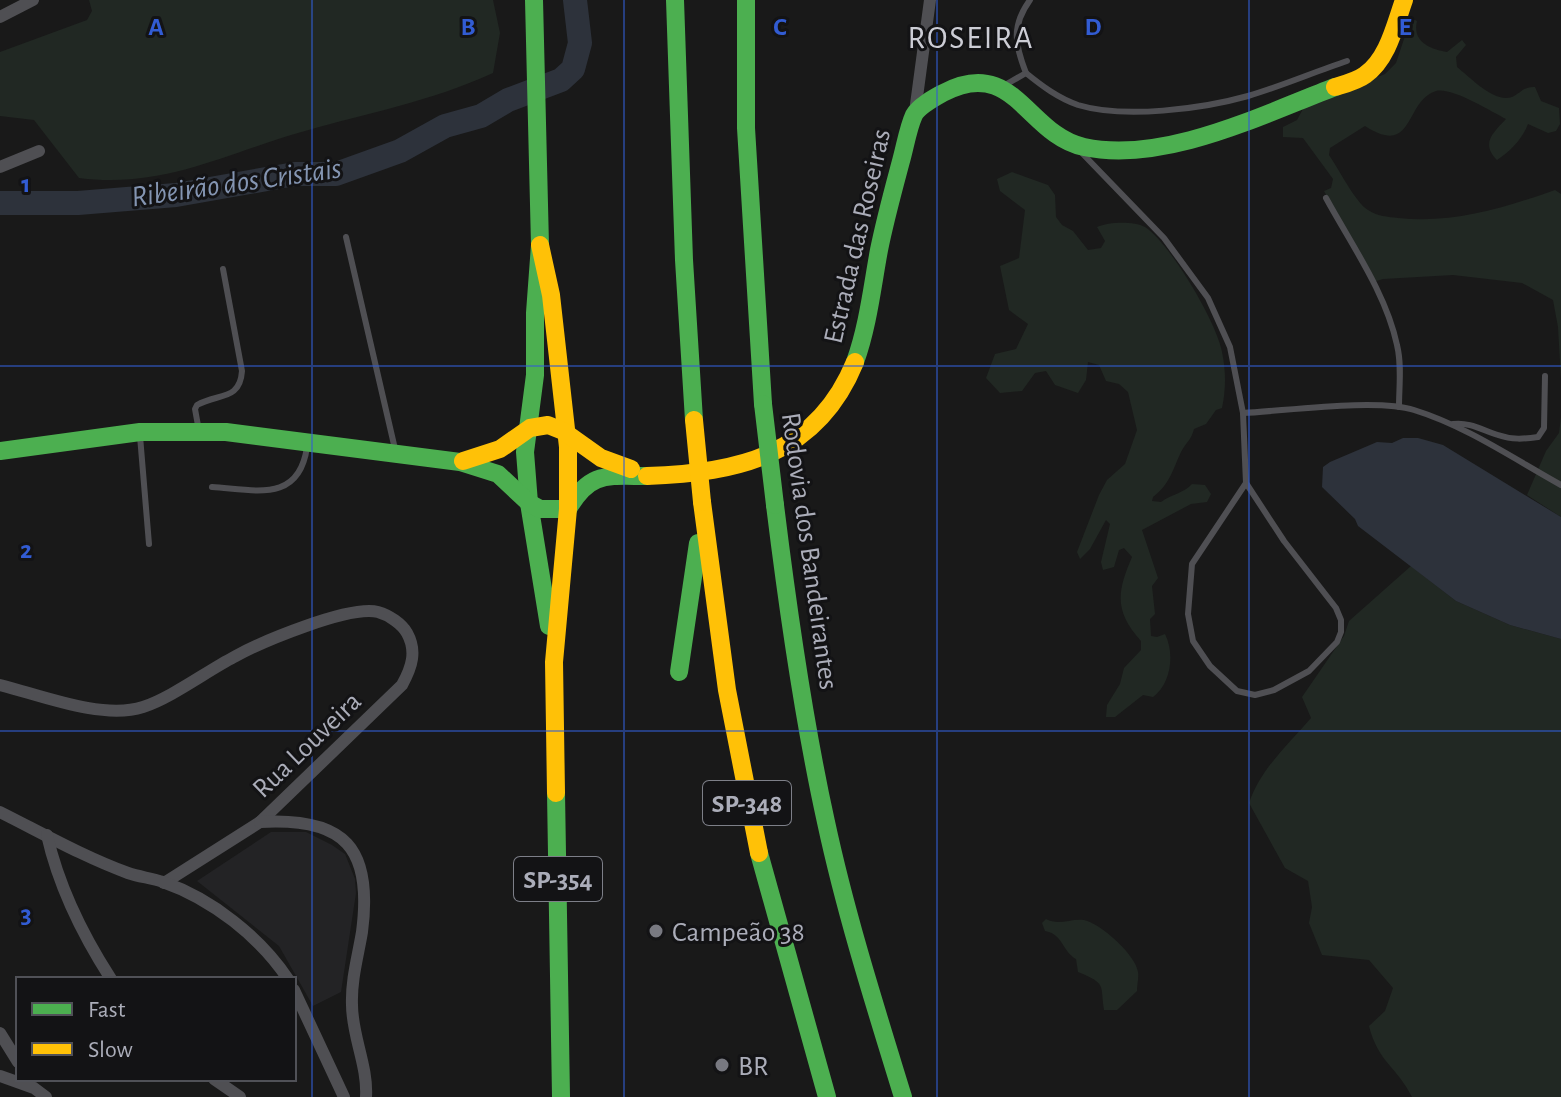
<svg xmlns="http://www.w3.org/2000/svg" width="1561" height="1097" viewBox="0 0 1561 1097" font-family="'Alegreya Sans',sans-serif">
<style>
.built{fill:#232325}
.green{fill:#212823}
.water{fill:#2d323b}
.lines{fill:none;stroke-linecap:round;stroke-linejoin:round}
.river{stroke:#2d323b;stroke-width:24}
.lane{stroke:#4f4f53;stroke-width:6}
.street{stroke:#4f4f53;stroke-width:12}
.fast{stroke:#4caf50;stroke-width:18}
.slow{stroke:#ffc107;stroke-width:18}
.fast-bridge{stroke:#4caf50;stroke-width:18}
.slow-bridge{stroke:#ffc107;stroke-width:18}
.grid{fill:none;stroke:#325cd3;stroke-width:2;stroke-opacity:0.55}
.poi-dot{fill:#787981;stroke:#131315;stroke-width:3}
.labels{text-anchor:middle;stroke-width:6;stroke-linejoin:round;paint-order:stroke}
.shield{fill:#131315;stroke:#7d7f88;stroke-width:2}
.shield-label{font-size:26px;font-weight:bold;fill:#abadb9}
.street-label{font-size:28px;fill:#abadb9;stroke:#131315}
.poi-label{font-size:28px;fill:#abadb9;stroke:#131315;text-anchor:start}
.water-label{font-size:30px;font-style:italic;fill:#8495b2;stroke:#131315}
.quarter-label{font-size:32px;letter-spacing:2px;fill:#cccdd5;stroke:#131315}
.grid-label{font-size:26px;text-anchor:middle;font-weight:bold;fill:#325cd3;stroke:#131315;stroke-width:6;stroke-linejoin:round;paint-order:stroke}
</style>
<rect width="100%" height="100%" fill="#191919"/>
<polygon class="built" points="271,832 306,832 332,845 345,854 355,879 356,893 341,992 313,1006 279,946 197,881"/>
<g class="green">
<path d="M89 0H493L500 33 493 73C429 102 371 112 305 131 226 153 165 189 79 178L34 120 0 116V52L87 20 92 11Z"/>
<path d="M1411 18 1417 21C1412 42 1430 49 1447 52L1462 40 1466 45 1456 57 1457 67C1471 78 1494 103 1512 97 1521 93 1524 86 1535 87L1541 101 1559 108 1560 124 1556 131 1548 133 1528 124C1523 138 1510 152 1497 160 1480 143 1494 132 1506 119 1490 111 1452 87 1436 91 1404 101 1415 158 1365 126L1330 148 1329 155C1338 168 1356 203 1368 210 1377 216 1388 217 1398 218 1453 224 1504 208 1555 190L1561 194V380L1558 327 1553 300 1522 283 1453 275 1383 279 1373 282 1324 191 1331 188 1333 179 1303 138 1283 137V127L1297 120 1304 107 1385 74 1396 63Z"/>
<path d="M1012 172 1048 185 1055 195 1056 217 1062 225 1073 231 1088 250 1101 248 1105 241 1097 227C1109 222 1133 221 1145 227 1170 243 1217 323 1222 352 1226 371 1226 389 1222 408L1216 410 1206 424 1194 429C1191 441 1186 442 1181 452 1173 469 1170 484 1153 497L1152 501 1161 502C1172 494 1184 493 1192 484L1205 485 1211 494 1207 502 1191 504 1142 530 1158 578 1152 586 1155 614 1150 619 1151 636 1157 637 1165 634C1175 654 1171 684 1153 697L1143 695 1115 717H1106L1107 705 1120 684 1124 668 1141 650V641C1114 611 1117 592 1132 557L1124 548 1119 550 1114 567 1103 570 1101 562 1110 524 1106 520 1090 549 1080 559 1077 552 1099 495 1107 480 1125 464 1137 430 1128 392 1119 384 1106 381 1099 365 1088 362 1086 380 1078 393 1055 385 1046 371 1035 373 1022 391 1000 393 986 378 995 354 1016 349 1028 324 1009 310 1000 266 1019 258 1025 210 1000 191 997 179Z"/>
<polygon points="1561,417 1561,517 1527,495 1546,451 1559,433"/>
<path d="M1411 566 1456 601 1510 625 1561 639V1097H1412C1397 1067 1378 1062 1369 1026L1385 1011 1393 988 1369 960 1322 955 1309 923 1312 907 1308 881 1285 868 1249 803C1261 768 1288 745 1311 718L1302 697 1344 636 1349 621Z"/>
<path d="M1046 919C1059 926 1071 918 1084 920 1100 923 1136 955 1138 972 1139 977 1137 985 1137 991L1117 1010H1104C1100 984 1107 984 1078 972L1076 959C1062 951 1063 934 1045 931L1042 923Z"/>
</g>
<polygon class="water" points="1403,438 1418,438 1443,445 1561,517 1561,639 1510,625 1456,601 1358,526 1355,519 1322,487 1323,467 1330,462 1377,442 1392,443"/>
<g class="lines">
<polyline class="river" points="0,203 78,203 176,195 295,174 336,174 400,151 445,126 481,116 508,100 561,80 573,69 580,43 575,0"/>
<g class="lane">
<path d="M1026 73C1015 45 1011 26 1030 0"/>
<path d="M1005 85 1026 73C1042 86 1058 98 1078 105 1124 119 1202 109 1248 96 1282 86 1314 72 1347 61"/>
<polyline points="1080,151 1164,238 1208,298 1230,347 1243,413 1246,483 1192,564 1188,614 1193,641 1210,666 1237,691 1255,695 1274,690 1309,671 1337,642 1341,632 1341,620 1336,608 1284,541 1246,483"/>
<path d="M1326 198C1351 244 1386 293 1397 345 1402 365 1399 387 1399 407"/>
<polyline points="346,237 395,449"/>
<path d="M1243 413C1285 411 1377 398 1414 410 1466 426 1514 459 1561 485"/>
<path d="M1453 424C1470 422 1482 430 1498 435 1512 440 1524 439 1538 437L1544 428 1545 376"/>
<path d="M199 431 195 409 197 405C218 393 240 401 242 371L223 269"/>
<polyline points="140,436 149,544"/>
<path d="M212 487C256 490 299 503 307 447"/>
</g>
<g class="street">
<polyline points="0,17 33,0"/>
<polyline points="915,112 930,0"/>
<polyline points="0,167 39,151"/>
<path d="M0 685C40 695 102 720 143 707 171 698 207 671 234 657 261 642 349 605 378 612 389 615 402 624 407 633 417 651 412 667 402 685L260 822 164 883"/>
<path d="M0 812C42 833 84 857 128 873 139 877 152 878 163 882 212 899 260 937 288 979"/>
<path d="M260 822C345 817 373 848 362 932 358 956 351 980 352 1005 352 1036 368 1066 366 1097"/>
<path d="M47 835C59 888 82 934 111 979"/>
<polyline points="294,990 344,1097"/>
<polyline points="0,1033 18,1062"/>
<polyline points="0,1076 34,1088 46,1097"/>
<polyline points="214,1079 240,1097"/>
</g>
<g class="fast">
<polyline points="534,0 540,245 535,313 535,375 525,452 529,503 549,626"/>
<polyline points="675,0 684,260 694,420"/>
<polyline points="746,0 746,128 763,404"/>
<path d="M855 362C868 326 872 288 879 250 885 220 893 191 901 161 905 147 908 128 914 115 919 106 934 98 943 93 1014 55 1027 135 1084 147 1164 164 1261 115 1335 87"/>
<path d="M0 451 140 432H226L460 462 498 474 529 503 540 509H568C590 471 607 476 647 476"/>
<path d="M775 505C788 611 803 718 826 822 846 915 875 1006 903 1097"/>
<polyline points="679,672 698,543"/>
<polyline points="556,793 561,1097"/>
<polyline points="759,853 827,1097"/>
</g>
<g class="slow">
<path d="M1335 87C1345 84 1357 81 1365 75 1388 59 1395 25 1404 0"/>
<polyline points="540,245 551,295 568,447 568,509 554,662 556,793"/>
<polyline points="463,461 500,449 530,428 548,425 563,431 601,458 631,469"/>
<path d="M647 476C739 473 817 455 855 362"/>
<polyline points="702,502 727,690 759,853"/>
</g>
<polyline class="fast-bridge" points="763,404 775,505"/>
<polyline class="slow-bridge" points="694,420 702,502"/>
</g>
<path class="grid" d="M312 0V1097M624 0V1097M937 0V1097M1249 0V1097M0 366H1561M0 731H1561"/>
<g class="poi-dot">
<circle cx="656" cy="931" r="8"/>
<circle cx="722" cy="1065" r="8"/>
</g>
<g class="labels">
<g class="shield">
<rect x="703" y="781" width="88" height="44" rx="6"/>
<rect x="514" y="857" width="88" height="44" rx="6"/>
</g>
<g class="shield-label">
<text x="747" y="812">SP-348</text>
<text x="558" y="888">SP-354</text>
</g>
<g class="street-label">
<text transform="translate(856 236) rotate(-77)" y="10">Estrada das Roseiras</text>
<text transform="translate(811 551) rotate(82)" y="10">Rodovia dos Bandeirantes</text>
<text transform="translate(306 744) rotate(-44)" y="10">Rua Louveira</text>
</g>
<g class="poi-label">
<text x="672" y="941">Campeão 38</text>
<text x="738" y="1075">BR</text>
</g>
<g class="water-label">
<text transform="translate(236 182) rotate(-8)" y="10">Ribeirão dos Cristais</text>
</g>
<g class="quarter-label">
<text x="971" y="48">ROSEIRA</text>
</g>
</g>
<g class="grid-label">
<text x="156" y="35">A</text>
<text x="468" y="35">B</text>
<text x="780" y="35">C</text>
<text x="1093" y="35">D</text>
<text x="1405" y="35">E</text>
<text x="26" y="192">1</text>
<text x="26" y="558">2</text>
<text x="26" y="923">3</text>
</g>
<rect x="16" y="977" width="280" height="104" fill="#131315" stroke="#505157" stroke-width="2"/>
<rect x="32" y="1003" width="40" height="12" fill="#4caf50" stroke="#505157" stroke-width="2"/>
<text x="88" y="1017" font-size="24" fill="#abadb9">Fast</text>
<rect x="32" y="1043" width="40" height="12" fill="#ffc107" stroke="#505157" stroke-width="2"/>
<text x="88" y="1057" font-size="24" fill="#abadb9">Slow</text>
</svg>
